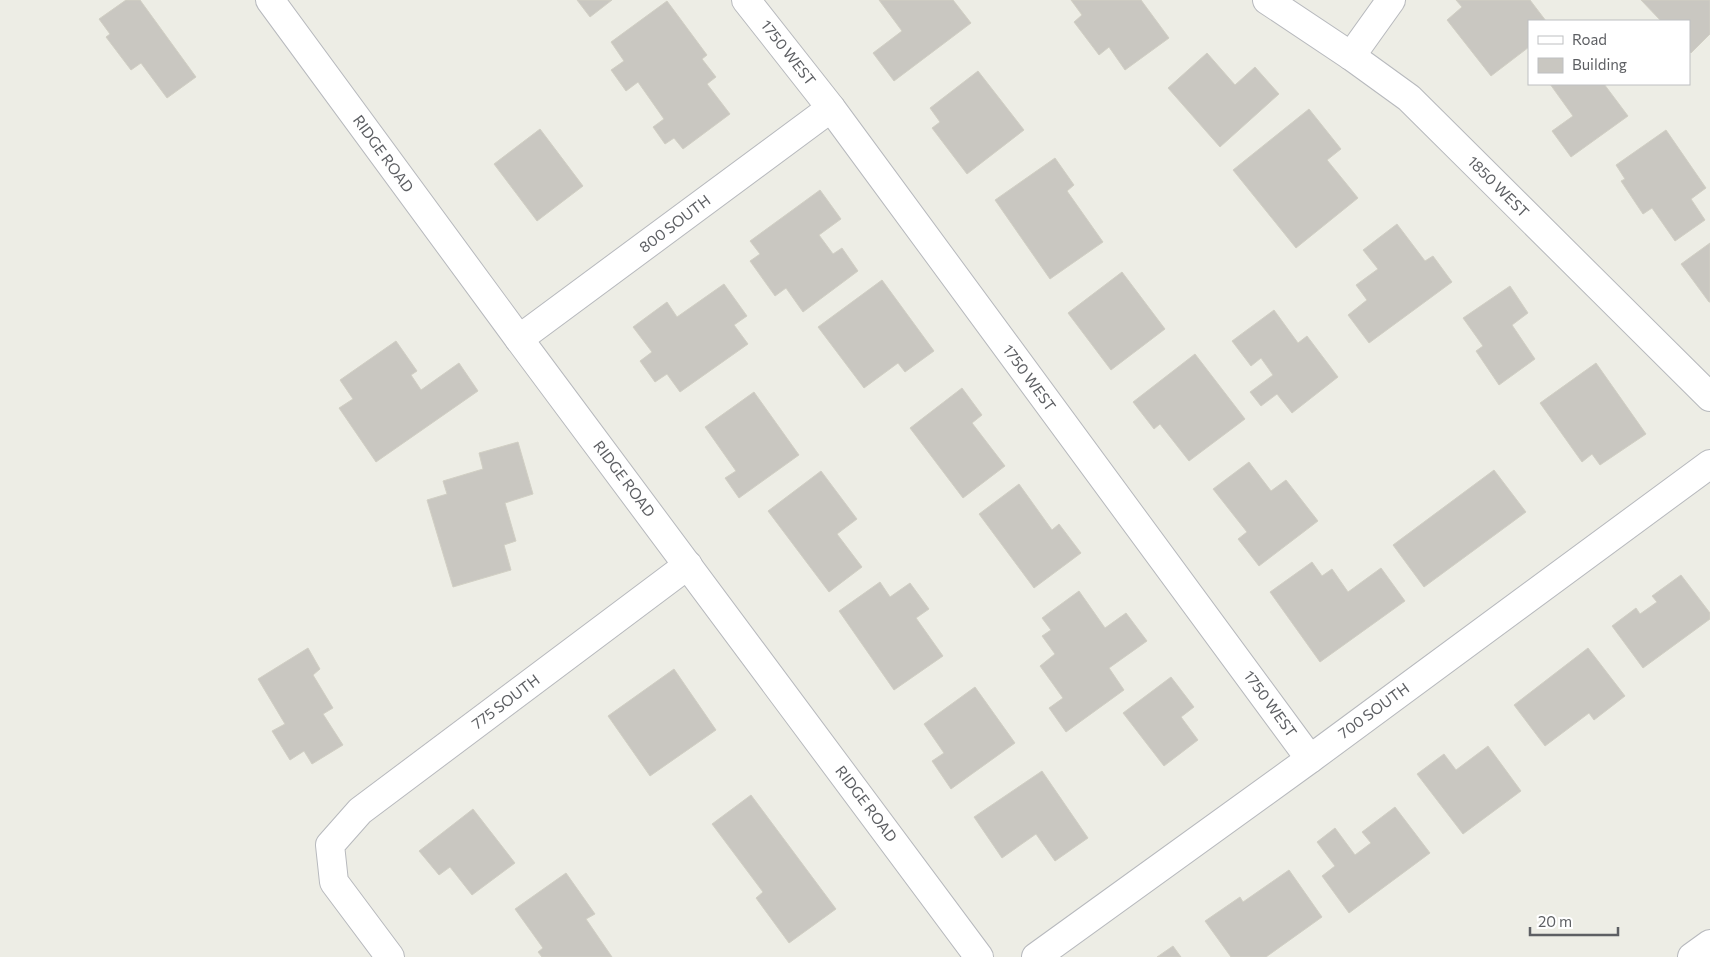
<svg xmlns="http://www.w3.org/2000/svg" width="1710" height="957" viewBox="0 0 1710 957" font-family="Commissioner,sans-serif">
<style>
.building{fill:#c9c7c1;stroke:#d1cfc4}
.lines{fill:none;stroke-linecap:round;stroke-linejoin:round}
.minor-casing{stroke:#b7b9bd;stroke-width:30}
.minor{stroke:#fff;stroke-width:28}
.labels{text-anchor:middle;stroke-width:5;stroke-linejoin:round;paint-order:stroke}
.street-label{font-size:15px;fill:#5d5f63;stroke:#fff}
</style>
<rect width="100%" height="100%" fill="#edede5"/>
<g class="building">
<polygon points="126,0 140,0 196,77 167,98 141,63 131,70 106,37 110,34 99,19"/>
<polygon points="577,0 612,0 590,17"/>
<polygon points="879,0 953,0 971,23 894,81 873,53 902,31"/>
<polygon points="1071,0 1141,0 1169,38 1125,70 1109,47 1099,55 1074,22 1082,15"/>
<polygon points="1456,0 1530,0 1546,21 1529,21 1529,47 1491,76 1447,20 1462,7"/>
<polygon points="1641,0 1710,0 1710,34 1691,53 1689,50 1689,21 1661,21"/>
<polygon points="667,1 707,55 702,59 716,77 707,84 730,114 683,149 674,138 665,144 653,127 664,119 638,82 626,91 611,70 624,61 611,42"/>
<polygon points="1207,53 1235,85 1255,67 1279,94 1220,147 1168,88"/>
<polygon points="978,71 1024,130 967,174 932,128 940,122 930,108"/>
<polygon points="1550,84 1604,84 1628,116 1571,157 1552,131 1573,116"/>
<polygon points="1309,109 1341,149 1327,160 1358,198 1296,248 1233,170"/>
<polygon points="540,129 583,186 537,221 494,164"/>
<polygon points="1666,130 1706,188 1691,199 1705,220 1675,241 1652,208 1643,214 1621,181 1625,179 1616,165"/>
<polygon points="1055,158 1074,185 1067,191 1103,242 1050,279 995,200"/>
<polygon points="820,190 841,219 819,235 833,254 842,248 858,271 803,312 786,288 775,296 750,261 760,254 750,241"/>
<polygon points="1397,224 1425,261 1433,256 1452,282 1369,343 1348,315 1367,300 1356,285 1378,269 1363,250"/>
<polygon points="1710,243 1710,302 1709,302 1681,264"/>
<polygon points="1122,272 1165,329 1111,370 1068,313"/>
<polygon points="882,280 934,351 905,372 898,363 864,388 818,327"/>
<polygon points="724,284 747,316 734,325 748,344 680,392 667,374 655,382 640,361 652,352 633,327 667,302 677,317"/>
<polygon points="1510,286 1528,313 1512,325 1535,359 1499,385 1476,351 1483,346 1463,318"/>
<polygon points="1274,310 1298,343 1307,336 1338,377 1292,413 1277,394 1261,406 1250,392 1273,375 1261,358 1251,366 1232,341"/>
<polygon points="396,341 417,371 411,375 421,390 459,363 478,391 376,462 339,408 353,399 340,380"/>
<polygon points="1195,354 1245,419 1189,461 1160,424 1154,429 1133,402"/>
<polygon points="1596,363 1646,434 1600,465 1592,454 1582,462 1540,403"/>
<polygon points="962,388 982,415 972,423 1005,466 963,498 910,428"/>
<polygon points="754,392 799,455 739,498 725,478 736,471 705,427"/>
<polygon points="518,442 533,494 505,503 516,541 504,545 511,570 453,587 427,500 447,494 443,481 483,469 479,453"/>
<polygon points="1249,462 1271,491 1286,480 1318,521 1259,566 1238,539 1247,532 1213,489"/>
<polygon points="1494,470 1526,512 1424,587 1393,545"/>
<polygon points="821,471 857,519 837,534 862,567 829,592 768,511"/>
<polygon points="1019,484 1052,530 1059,524 1081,553 1034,588 979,514"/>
<polygon points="1312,562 1322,576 1332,569 1348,592 1381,568 1405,601 1320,662 1270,592"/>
<polygon points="1681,575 1710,613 1710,619 1643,668 1612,626 1636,608 1640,614 1657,602 1652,596"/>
<polygon points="880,582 890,597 910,583 929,609 916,618 943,656 894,690 839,611"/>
<polygon points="1079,591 1105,628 1126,613 1147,641 1109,668 1124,690 1066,732 1049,708 1063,698 1040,666 1055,654 1042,636 1051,630 1042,618"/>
<polygon points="308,648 320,669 313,675 333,708 323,714 343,745 312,764 304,751 290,760 272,731 285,724 258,679"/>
<polygon points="1588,648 1625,696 1594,720 1589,713 1545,746 1514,705"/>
<polygon points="674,669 716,730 650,776 608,716"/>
<polygon points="1171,677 1194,707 1181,717 1198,740 1164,766 1123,713"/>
<polygon points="975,687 1015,743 951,789 932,761 944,753 924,724"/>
<polygon points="1488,746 1521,791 1463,834 1417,774 1444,754 1456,770"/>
<polygon points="1042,771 1088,838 1055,861 1036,834 1002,858 974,817"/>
<polygon points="751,795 836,909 789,943 756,898 763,892 712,824"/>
<polygon points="1395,807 1430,853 1349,913 1322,876 1335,866 1317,842 1335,828 1355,855 1371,843 1362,832"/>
<polygon points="473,809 515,863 472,895 450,867 439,875 419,851"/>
<polygon points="1289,870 1322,917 1266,957 1231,957 1205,921 1240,897 1243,902"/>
<polygon points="566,873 595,914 586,919 612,957 542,957 538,952 543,948 515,909"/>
<polygon points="1173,946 1181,957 1157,957"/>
</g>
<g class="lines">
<g class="minor-casing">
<g id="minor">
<polyline points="270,0 519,339 979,957"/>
<polyline points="746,0 831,108 1310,759"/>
<polyline points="1267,0 1351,56 1409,98 1710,397"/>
<polyline points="1351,56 1391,0"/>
<polyline points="519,339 831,108"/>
<polyline points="390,957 334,882 330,845 360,811 688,565"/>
<polyline points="1036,957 1310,759 1710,464"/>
<polyline points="1692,957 1710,944"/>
</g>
</g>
<use href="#minor" class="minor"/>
</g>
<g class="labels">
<g class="street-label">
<text transform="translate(788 53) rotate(52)" y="5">1750 WEST</text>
<text transform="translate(383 154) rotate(54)" y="5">RIDGE ROAD</text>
<text transform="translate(1498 187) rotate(45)" y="5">1850 WEST</text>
<text transform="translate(675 224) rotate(-37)" y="5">800 SOUTH</text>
<text transform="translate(1029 378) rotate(54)" y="5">1750 WEST</text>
<text transform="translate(624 479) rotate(53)" y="5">RIDGE ROAD</text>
<text transform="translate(506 702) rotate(-37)" y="5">775 SOUTH</text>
<text transform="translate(1270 704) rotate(54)" y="5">1750 WEST</text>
<text transform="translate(1374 711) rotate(-36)" y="5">700 SOUTH</text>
<text transform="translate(866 804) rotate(53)" y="5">RIDGE ROAD</text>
</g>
</g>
<rect x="1528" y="20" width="162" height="65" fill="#ffffff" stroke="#bebfc1"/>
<rect x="1538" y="36" width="25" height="8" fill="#ffffff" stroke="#bebfc1"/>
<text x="1572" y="45" font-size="15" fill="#5d5f63">Road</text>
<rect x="1538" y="58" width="25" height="15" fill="#c9c7c1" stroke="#bebfc1"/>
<text x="1572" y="70" font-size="15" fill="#5d5f63">Building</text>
<path d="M1530 927v8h88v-8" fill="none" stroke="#5d5f63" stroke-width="2.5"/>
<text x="1538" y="927" font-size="15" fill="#5d5f63" stroke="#ffffff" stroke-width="4" paint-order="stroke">20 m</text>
</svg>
